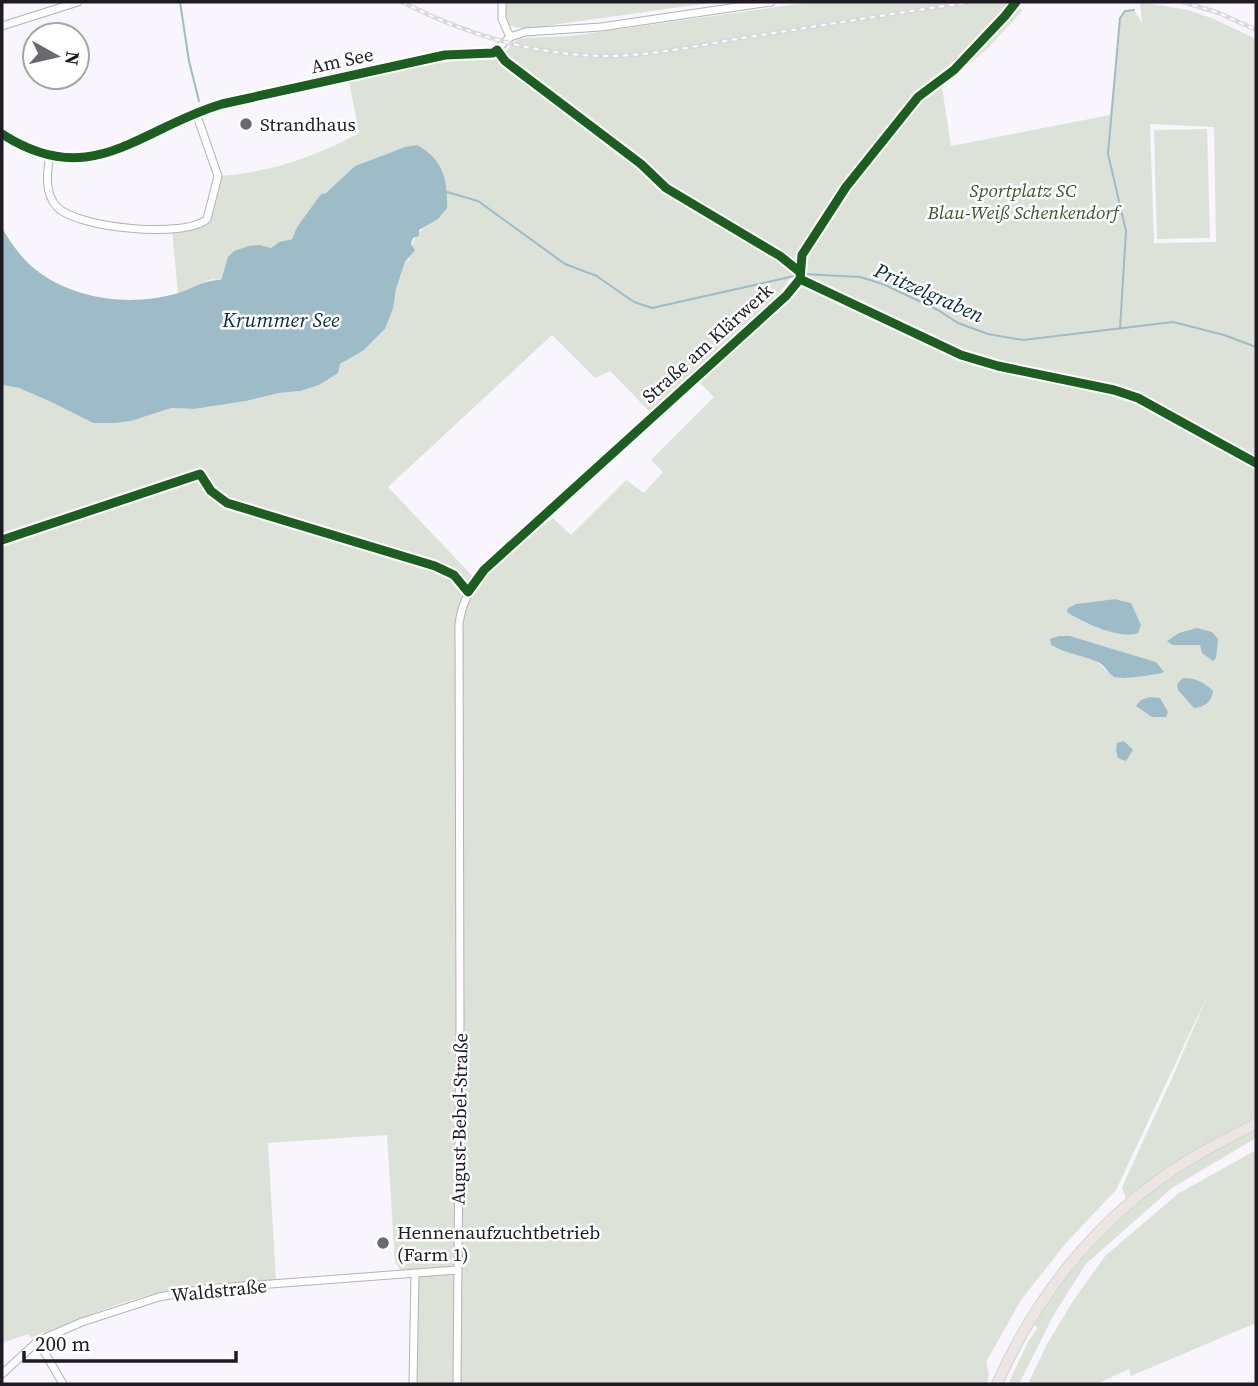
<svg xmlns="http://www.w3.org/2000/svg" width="1258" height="1386" viewBox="0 0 1258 1386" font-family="'Source Serif 4',serif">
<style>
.green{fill:#dce2d8;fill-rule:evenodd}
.water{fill:#9ebcc7}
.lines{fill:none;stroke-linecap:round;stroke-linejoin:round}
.stream{stroke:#9ebcc7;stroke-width:2}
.minor-casing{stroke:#b4b1b9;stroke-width:9}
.primary-casing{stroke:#d4d3d7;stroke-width:12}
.minor{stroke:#fefeff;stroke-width:7}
.primary{stroke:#ece5e2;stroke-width:10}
.rail-casing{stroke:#d9d8da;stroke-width:4.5}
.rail{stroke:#fff;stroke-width:2;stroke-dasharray:5;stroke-linecap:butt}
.cycleway-casing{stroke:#fff;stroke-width:13}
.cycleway{stroke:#1b5e20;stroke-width:9}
.poi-dot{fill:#6a6870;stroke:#fff;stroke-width:2.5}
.labels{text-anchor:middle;stroke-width:5;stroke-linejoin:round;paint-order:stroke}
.street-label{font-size:19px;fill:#1e1b24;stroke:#fff}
.poi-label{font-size:19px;fill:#1e1b24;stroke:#fff;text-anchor:start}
.park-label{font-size:19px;font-style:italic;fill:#3d5625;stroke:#fff}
.water-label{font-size:21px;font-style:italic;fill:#042f3a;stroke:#fff}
</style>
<rect width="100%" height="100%" fill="#f8f6fc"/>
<g class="green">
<polygon points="504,2 716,2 524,29 512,26 509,27 504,11"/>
<path d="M812 2H1011L1008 7 1023 10 989 47 942 87 951 146 1110 115 1120 18 1125 11 1134 10 1142 23 1140 2 1188 10 1214 19 1256 39V1117L1193 1152 1126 1199 1122 1187 1173 1076 1209 992 1116 1190 1066 1243 1021 1300 986 1362 989 1374 987 1384H416L417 1276 405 1277 395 1262 387 1135 268 1143 276 1280C237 1283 197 1284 158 1293 114 1303 72 1322 31 1338L28 1334 2 1343V385L19 388 49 401 93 423 131 421 171 408 194 409 246 401 279 393 300 391 319 385 349 357 364 350 385 329 393 309 396 289 405 262 409 260C412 238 418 229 438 219L405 147 355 166 326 193 321 194 297 227 292 239 279 242 271 248 260 245 224 268 221 280 212 279 178 294 172 229 203 223 218 176C267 173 316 157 359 133L349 81 445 62 496 58C507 54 510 43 520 38L571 36ZM1150 124 1214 127 1216 242 1154 243ZM765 246 779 252 800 266 811 282 801 287 699 382 714 397 651 460 663 472 644 493 626 480 571 535 553 518 527 537 479 583 388 487 552 335 595 378 610 371 651 413 781 292 794 272 789 265ZM1115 599 1131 603 1136 616 1076 604ZM1070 636 1156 662V675L1120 678 1113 677Z"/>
<polygon points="1207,129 1210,238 1157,239 1154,130"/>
<polygon points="1256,1127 1256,1138 1172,1188 1086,1264 1053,1316 1019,1384 1008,1384 1029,1340 1038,1328 1032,1323 1077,1260 1129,1208 1170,1178 1213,1150"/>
<polygon points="1256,1150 1256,1323 1131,1376 1129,1369 1097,1384 1028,1384 1047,1344 1073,1301 1106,1255 1179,1193"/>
</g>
<g class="water">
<path d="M417 145C443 159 448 180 447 208L438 219 419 230V236L413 238 411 244 415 250 405 262 396 289 393 309 385 329 364 350 340 364 338 373 319 385 300 391 279 393 246 401 194 409 171 408 131 421 114 423H93L49 401 19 388 2 385V228C12 245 24 262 40 273 78 300 131 306 175 294 191 290 204 279 221 280L228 257 234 251 248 246 260 245 271 248 279 242 292 239 297 227 321 194 326 193 355 166 405 147Z"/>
<path d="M1115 599 1131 603 1141 625 1138 633C1120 640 1082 622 1067 612L1068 608 1076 604Z"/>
<polygon points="1197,628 1212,632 1218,639 1216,658 1213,661 1202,653 1200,645 1172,645 1167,641 1179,633"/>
<path d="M1059 636H1070L1156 662 1164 672C1157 675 1121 680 1114 677 1108 674 1105 665 1098 662 1082 655 1067 654 1051 645L1050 639Z"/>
<path d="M1183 678C1196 678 1204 682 1213 691 1212 702 1204 707 1194 708L1178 690 1177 684Z"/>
<polygon points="1150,697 1160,698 1168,712 1166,717 1152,717 1136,706 1141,700"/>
<polygon points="1124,741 1133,750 1126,761 1118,758 1116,750 1117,743"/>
</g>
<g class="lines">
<g class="stream">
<polyline points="180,2 189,61 199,101"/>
<polyline points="447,192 478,201 565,264 597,276"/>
<polyline points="804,274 860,277 883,284 938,310 958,323 988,334 1023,340 1173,322 1224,335 1256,347"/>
<polyline points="598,277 634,302 652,308 799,275"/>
<polyline points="1120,329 1126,231 1108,154 1120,18 1125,11 1134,10"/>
</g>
<g class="minor-casing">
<g id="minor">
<polyline points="502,2 502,19 510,37"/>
<polyline points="2,26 78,2"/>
<path d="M2 134C92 192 138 129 222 104L445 55 493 53 510 37 525 32 601 27 771 2"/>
<path d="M50 155C47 172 44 193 57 207 77 228 185 239 207 219L218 176 196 113"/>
<polyline points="38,1341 63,1384"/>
<polyline points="2,1374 38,1341 82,1322 159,1297 204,1289 457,1270"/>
<polyline points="413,1384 415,1273"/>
<path d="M457 1384 460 1022 459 624C462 601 471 588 484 570L786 296 800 279 802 255 846 187 918 97 954 70 1005 16 1016 2"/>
</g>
</g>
<g class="primary-casing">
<path id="primary" d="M997 1384C1036 1296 1096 1221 1176 1168 1201 1151 1230 1138 1256 1123"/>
</g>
<use href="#minor" class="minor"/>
<use href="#primary" class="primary"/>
<g class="rail-casing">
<g id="rail">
<path d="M402 2C465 34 533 55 605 56 650 56 697 46 742 38 819 26 895 13 972 2"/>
<polyline points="1183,2 1219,13 1256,30"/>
</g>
</g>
<use href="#rail" class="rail"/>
<g class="cycleway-casing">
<g id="cycleway">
<path d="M2 134C92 192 138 129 222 104L445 55 493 53 497 50 505 61 641 164 666 188 780 256 800 272"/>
<polyline points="800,279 961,355 998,366 1114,390 1138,398 1256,463"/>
<polyline points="2,540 200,474 211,491 227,503 435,566 454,575 468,592 484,570 786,296 800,279 802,255 846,187 918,97 954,70 1005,16 1016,2"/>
</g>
</g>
<use href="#cycleway" class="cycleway"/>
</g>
<g class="poi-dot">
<circle cx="246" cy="124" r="7"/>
<circle cx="383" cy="1243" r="7"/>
</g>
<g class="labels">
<g class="street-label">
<text transform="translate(342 60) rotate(-12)" y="7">Am See</text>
<text transform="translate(707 343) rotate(-42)" y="7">Straße am Klärwerk</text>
<text transform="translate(459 1119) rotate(-89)" y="7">August-Bebel-Straße</text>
<text transform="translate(219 1290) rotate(-6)" y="7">Waldstraße</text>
</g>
<g class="poi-label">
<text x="260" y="131">Strandhaus</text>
<text x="397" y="1239">Hennenaufzuchtbetrieb<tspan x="397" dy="22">(Farm 1)</tspan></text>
</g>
<g class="park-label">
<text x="1023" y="197">Sportplatz SC<tspan x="1023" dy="22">Blau-Weiß Schenkendorf</tspan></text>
</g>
<g class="water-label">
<text transform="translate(929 293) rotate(24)" y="7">Pritzelgraben</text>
<text x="281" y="327">Krummer See</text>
</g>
</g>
<rect width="1258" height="1386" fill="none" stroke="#1e1b24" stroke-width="7"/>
<g transform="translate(56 56) rotate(98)"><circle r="33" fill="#ffffff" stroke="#a5a4a7" stroke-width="2"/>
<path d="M0-5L12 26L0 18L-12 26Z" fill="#6a6870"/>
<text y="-10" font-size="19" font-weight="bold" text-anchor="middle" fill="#1e1b24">N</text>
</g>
<path d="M24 1351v10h212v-10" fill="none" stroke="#1e1b24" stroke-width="3.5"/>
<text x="35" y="1351" font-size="21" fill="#1e1b24" stroke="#ffffff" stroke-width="5" paint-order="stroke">200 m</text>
</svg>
